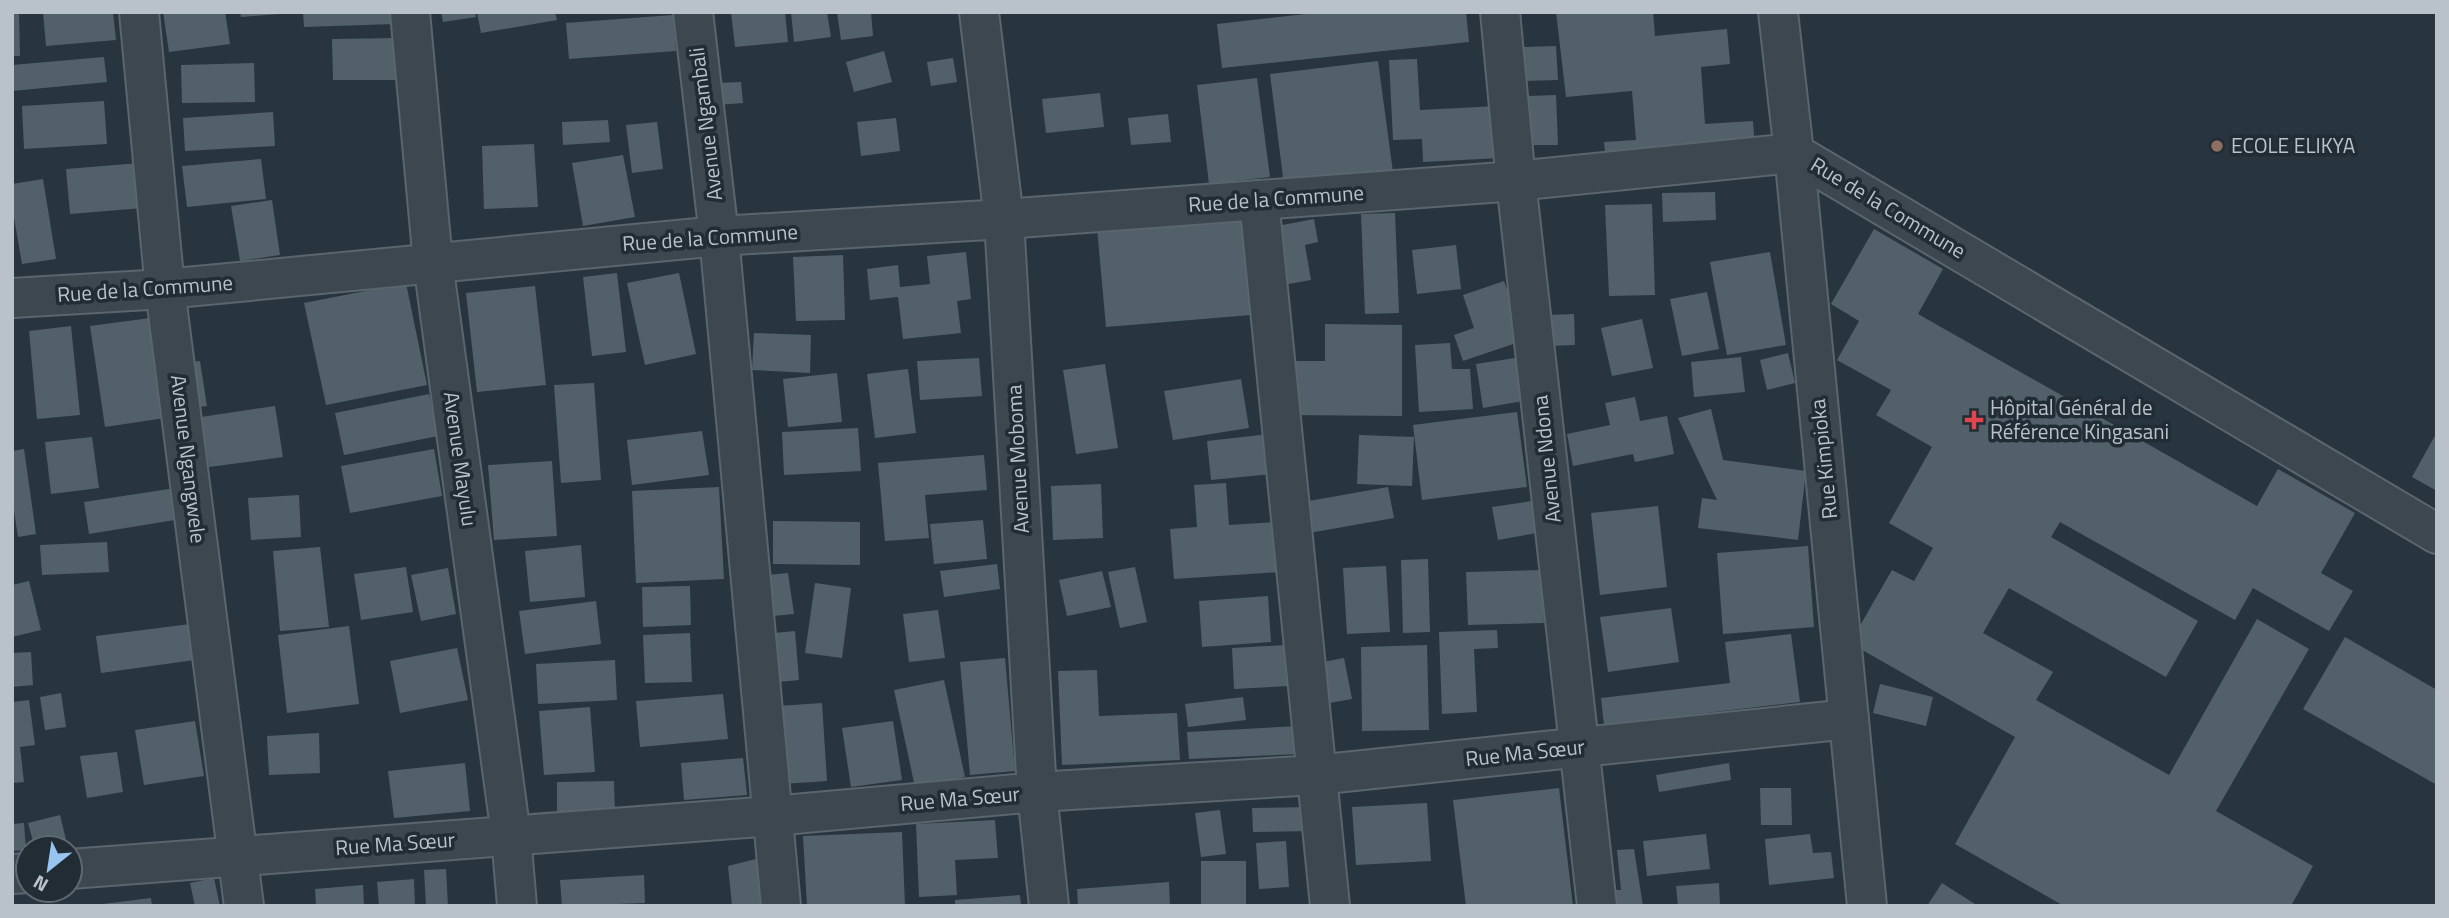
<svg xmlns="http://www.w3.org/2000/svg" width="2449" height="918" viewBox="0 0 2449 918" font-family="'Titillium Web',sans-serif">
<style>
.building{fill:#52606a}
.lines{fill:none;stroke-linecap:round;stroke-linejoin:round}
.street-casing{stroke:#5a656d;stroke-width:42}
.street{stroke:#3c474f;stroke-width:38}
.education-dot{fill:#8d6e63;stroke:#212c35;stroke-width:2.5}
.health-dot{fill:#e0444e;stroke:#212c35;stroke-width:2.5}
.labels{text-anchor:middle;stroke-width:7;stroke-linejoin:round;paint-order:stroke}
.street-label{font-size:21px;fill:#b9c2ca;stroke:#212c35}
.poi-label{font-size:21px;fill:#b9c2ca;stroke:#212c35;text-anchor:start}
</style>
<rect width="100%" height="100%" fill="#28353f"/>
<g class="building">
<polygon points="12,12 19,12 20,56 12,56"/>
<polygon points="43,12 113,12 116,40 46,46"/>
<polygon points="163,12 225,12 230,44 169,52"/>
<polygon points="240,12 279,12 279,14 241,17"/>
<polygon points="303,12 395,12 395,24 304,27"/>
<polygon points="441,12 475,12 476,17 443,22"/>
<polygon points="477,12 555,12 557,20 481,33"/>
<polygon points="731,12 785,12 788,42 735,47"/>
<polygon points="791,12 827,12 831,37 794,42"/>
<polygon points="837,12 871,12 873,36 841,40"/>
<polygon points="1323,12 1466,12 1469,42 1222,68 1217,24"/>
<polygon points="1556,12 1653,12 1655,36 1727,29 1730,64 1701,67 1705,124 1753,121 1755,149 1606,162 1604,142 1636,140 1632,91 1566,97"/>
<polygon points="673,15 676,51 569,59 566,23"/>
<polygon points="400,38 400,80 333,80 332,39"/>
<polygon points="1556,46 1558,80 1523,81 1521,47"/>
<polygon points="884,51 892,82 854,92 846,62"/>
<polygon points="104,57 107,82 12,91 12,65"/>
<polygon points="953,58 957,82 931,86 927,62"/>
<polygon points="1417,59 1420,110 1497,106 1500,158 1423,162 1422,139 1393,140 1389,60"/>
<polygon points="1378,61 1393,172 1284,185 1270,74"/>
<polygon points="254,63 255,102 182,103 181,65"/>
<polygon points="1257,78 1270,177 1209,184 1197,85"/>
<polygon points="741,82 743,103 717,105 715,83"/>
<polygon points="1100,93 1104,127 1046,133 1042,99"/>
<polygon points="1556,95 1558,145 1529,145 1528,96"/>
<polygon points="104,101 107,144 24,149 22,106"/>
<polygon points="273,112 275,146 185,151 183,118"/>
<polygon points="1168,114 1171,142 1131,145 1128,118"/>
<polygon points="896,118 900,151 861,156 857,122"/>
<polygon points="608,120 610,142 563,145 562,122"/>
<polygon points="657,122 663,169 632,173 626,125"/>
<polygon points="534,144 538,207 484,209 482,146"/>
<polygon points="623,155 635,217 583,226 572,163"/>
<polygon points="261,159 266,199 187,207 182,166"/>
<polygon points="140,163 143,208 70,214 66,169"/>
<polygon points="43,179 56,259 22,264 12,206 12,184"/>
<polygon points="1715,192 1716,220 1663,222 1662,193"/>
<polygon points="272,200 280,255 240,261 231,206"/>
<polygon points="1652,204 1655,295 1609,296 1605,205"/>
<polygon points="1395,213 1399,313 1365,314 1361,214"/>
<polygon points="1243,216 1251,315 1106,327 1097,228"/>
<polygon points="1314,219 1318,242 1305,245 1311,280 1283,285 1272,227"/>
<polygon points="1874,229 1943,269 1918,314 2257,506 2278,469 2355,513 2321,573 2353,591 2329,631 2253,588 2235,620 2060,522 2051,537 2198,621 2166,677 2009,588 1983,633 2053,672 2036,700 2169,775 2257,619 2309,649 2216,811 2313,866 2291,906 2064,906 1955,844 2015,737 1850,643 1892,570 1914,581 1933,548 1889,523 1932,447 1876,415 1891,390 1837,360 1859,321 1831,304"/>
<polygon points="1456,245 1461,289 1417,294 1412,250"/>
<polygon points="966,252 971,299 957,301 961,333 903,339 898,297 870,300 867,269 898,265 900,287 930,284 927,256"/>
<polygon points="1770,252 1786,345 1727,355 1710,262"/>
<polygon points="843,255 845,320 796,321 793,257"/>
<polygon points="617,273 626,352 592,356 583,277"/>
<polygon points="679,273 696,354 645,365 627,283"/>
<polygon points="1504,281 1525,340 1463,361 1454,335 1474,328 1463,295"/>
<polygon points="406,283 427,385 326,405 304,303"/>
<polygon points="535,286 546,385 477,392 466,293"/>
<polygon points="1707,292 1719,349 1682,356 1670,299"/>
<polygon points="1574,314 1575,345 1548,346 1547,315"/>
<polygon points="150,318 165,418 105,427 90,326"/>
<polygon points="1642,319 1653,368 1612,376 1601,328"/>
<polygon points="1325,324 1402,325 1402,416 1287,415 1288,361 1325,361"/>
<polygon points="71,326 80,415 37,419 29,331"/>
<polygon points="754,333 811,335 810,373 752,370"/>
<polygon points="1450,343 1452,369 1470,369 1473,409 1419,412 1415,345"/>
<polygon points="1788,353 1795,383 1767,390 1760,360"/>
<polygon points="1741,357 1745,392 1694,397 1691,362"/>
<polygon points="979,358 982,396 920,400 917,361"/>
<polygon points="1515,358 1523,401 1483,408 1476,364"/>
<polygon points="200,361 207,406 190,408 183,363"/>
<polygon points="1105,364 1118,448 1076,454 1063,370"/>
<polygon points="908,369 916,433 875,438 867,374"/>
<polygon points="837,373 842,422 788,427 783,379"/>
<polygon points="1241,379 1249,428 1173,440 1164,391"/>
<polygon points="594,383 601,480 561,483 554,385"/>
<polygon points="429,394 438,436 344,455 335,413"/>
<polygon points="1635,397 1640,421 1667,416 1674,454 1635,462 1633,454 1573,466 1567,434 1610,425 1605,403"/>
<polygon points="275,406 283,457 209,467 201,417"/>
<polygon points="1711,409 1723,460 1806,471 1798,540 1698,528 1702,498 1717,500 1678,418"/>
<polygon points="1517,412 1527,487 1422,500 1413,425"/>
<polygon points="858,428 861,471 784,475 782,432"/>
<polygon points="702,431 709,475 632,485 627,440"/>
<polygon points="2437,432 2437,491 2412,477"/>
<polygon points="1269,434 1273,474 1211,480 1207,441"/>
<polygon points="1359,435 1414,437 1412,486 1357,484"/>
<polygon points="92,437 99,488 51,494 45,442"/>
<polygon points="24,449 36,534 18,537 12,498 12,451"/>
<polygon points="434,449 442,496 350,513 341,466"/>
<polygon points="984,455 987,490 925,495 929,538 885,541 878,463"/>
<polygon points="552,461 557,536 494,540 488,465"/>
<polygon points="1226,483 1229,525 1276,522 1280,572 1174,579 1170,529 1197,527 1194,485"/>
<polygon points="1101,484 1103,538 1053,540 1051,486"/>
<polygon points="182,487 187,518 89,534 84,502"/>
<polygon points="719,487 724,579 636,583 632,491"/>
<polygon points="1388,487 1394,518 1309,533 1303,502"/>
<polygon points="299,495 301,537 251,540 248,498"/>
<polygon points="1532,501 1537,533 1498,540 1492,507"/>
<polygon points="1658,506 1667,587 1600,595 1591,513"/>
<polygon points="983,520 987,559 934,564 930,524"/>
<polygon points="773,521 860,522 860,565 773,564"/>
<polygon points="107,542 109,572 42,575 40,545"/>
<polygon points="581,545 585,597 530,602 525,551"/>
<polygon points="1808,546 1814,627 1723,634 1717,553"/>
<polygon points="320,547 329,627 280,631 273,551"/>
<polygon points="1428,559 1430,632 1403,633 1401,560"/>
<polygon points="997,564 1000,589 944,597 940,571"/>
<polygon points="1386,566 1390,632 1347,634 1343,568"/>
<polygon points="406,567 413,612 361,620 354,574"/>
<polygon points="1135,567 1147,622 1120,628 1108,572"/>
<polygon points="448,568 456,614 421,621 411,575"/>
<polygon points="1542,570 1544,623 1468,625 1466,572"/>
<polygon points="1102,571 1111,607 1067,616 1059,580"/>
<polygon points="788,573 794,614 773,616 767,575"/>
<polygon points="29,581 41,630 12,637 12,585"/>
<polygon points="815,583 851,588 842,658 805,653"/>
<polygon points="690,586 691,625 643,627 642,587"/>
<polygon points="1268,596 1271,642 1202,647 1199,601"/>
<polygon points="596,601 601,644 525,654 519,611"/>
<polygon points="1671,608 1679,662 1608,672 1600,617"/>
<polygon points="938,610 945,658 909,662 903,614"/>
<polygon points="190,624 195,660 101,673 96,636"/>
<polygon points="349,626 359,704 287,713 278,635"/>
<polygon points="1497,630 1498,648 1474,649 1477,712 1442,714 1439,632"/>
<polygon points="795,631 799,680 778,682 774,633"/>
<polygon points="690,633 692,682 645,683 643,635"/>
<polygon points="1791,634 1800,702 1604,725 1601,698 1730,683 1725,642"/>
<polygon points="2345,637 2437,690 2437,785 2303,709"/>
<polygon points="1286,645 1288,686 1234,689 1232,648"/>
<polygon points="1427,645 1429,730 1362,731 1361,647"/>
<polygon points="457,648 468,700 400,713 390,661"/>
<polygon points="31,652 33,685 12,687 12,653"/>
<polygon points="1005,658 1015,771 970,775 960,662"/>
<polygon points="1344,658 1352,699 1324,704 1317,663"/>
<polygon points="615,660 617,700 538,704 536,664"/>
<polygon points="1097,670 1099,716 1177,713 1180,760 1062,765 1058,671"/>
<polygon points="944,680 965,777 915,787 894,690"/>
<polygon points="1880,684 1933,697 1926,726 1873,713"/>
<polygon points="61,693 66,727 45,730 40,697"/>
<polygon points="723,694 728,739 640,747 636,701"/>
<polygon points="1243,697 1246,720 1188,727 1185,704"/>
<polygon points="29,700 35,745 20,747 24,782 12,783 12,702"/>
<polygon points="822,703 827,781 783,784 778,706"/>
<polygon points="590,707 595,772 544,775 539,711"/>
<polygon points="195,721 204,776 144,785 135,730"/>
<polygon points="893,721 902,780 851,787 842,728"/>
<polygon points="1298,726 1300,754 1189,759 1187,732"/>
<polygon points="319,733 320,773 269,775 267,736"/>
<polygon points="117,752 123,792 87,798 80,756"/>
<polygon points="743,758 747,795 684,800 681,763"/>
<polygon points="465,763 470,811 394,818 388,771"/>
<polygon points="1729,763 1731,780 1659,792 1656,775"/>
<polygon points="614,781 615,815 557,816 557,782"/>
<polygon points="1559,788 1573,906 1466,906 1453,800"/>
<polygon points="1760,788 1791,788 1792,825 1761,825"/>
<polygon points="1427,803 1431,861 1356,865 1352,807"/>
<polygon points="1310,807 1311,831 1253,832 1252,808"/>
<polygon points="1220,810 1226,854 1201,857 1195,813"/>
<polygon points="60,815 68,848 35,848 28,823"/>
<polygon points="995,820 998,858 955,860 957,895 919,897 916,824"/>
<polygon points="24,823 26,850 12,851 12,824"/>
<polygon points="902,832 905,906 807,906 803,836"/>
<polygon points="1706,834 1710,869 1647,876 1643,841"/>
<polygon points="1810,834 1813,853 1831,852 1834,878 1769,885 1765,839"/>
<polygon points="1286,841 1289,887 1259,889 1256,843"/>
<polygon points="1634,849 1643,906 1614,906 1613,890 1621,890 1617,850"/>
<polygon points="760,858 767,906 732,906 728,866"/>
<rect x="1201" y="861" width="45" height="45"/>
<polygon points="446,869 448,906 426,906 424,870"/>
<polygon points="644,875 645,903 562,906 560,880"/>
<polygon points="214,878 220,906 195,906 190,883"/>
<polygon points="414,879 415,906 379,906 377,882"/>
<polygon points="1169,882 1170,906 1078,906 1077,889"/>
<polygon points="1719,883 1720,906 1678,906 1676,886"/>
<polygon points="1942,883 1978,906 1927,906"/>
<polygon points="363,885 364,906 316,906 315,889"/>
<polygon points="1020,895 1021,906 955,906 955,900"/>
<polygon points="151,898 152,906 103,906 103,904"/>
</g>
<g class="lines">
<g class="street-casing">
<g id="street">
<polyline points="139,12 165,289 244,906"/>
<polyline points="410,12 433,263 511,835 517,906"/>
<polyline points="693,12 719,236 781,906"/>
<polyline points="979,12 1004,219 1037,792 1049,906"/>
<polyline points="1500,12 1516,181 1597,906"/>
<polyline points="1778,12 1794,153 1867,906"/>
<polyline points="1259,200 1330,906"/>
<polyline points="12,298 165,289 719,236 1004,219 1516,181 1794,153 2437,534"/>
<polyline points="70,869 772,816 1037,792 1316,775 1849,719"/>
<polyline points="12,874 28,873"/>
</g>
</g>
<use href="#street" class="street"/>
</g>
<circle class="education-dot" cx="2217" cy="146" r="7"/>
<path class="health-dot" d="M1970.5 409.5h7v7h7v7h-7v7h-7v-7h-7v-7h7z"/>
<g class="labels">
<g class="street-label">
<text transform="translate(706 124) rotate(-97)" y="7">Avenue Ngambali</text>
<text transform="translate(1276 199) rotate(-4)" y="7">Rue de la Commune</text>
<text transform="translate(1888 208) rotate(31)" y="7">Rue de la Commune</text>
<text transform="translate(710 238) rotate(-4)" y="7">Rue de la Commune</text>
<text transform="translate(145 289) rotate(-4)" y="7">Rue de la Commune</text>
<text transform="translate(188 459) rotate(83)" y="7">Avenue Ngangwele</text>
<text transform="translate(460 459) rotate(82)" y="7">Avenue Mayulu</text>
<text transform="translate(1018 459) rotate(-93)" y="7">Avenue Moboma</text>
<text transform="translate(1547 459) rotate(-96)" y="7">Avenue Ndona</text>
<text transform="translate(1824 459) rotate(-96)" y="7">Rue Kimpioka</text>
<text transform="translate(1525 753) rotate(-6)" y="7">Rue Ma Sœur</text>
<text transform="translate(960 799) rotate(-5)" y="7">Rue Ma Sœur</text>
<text transform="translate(395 844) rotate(-4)" y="7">Rue Ma Sœur</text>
</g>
<g class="poi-label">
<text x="2231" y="153">ECOLE ELIKYA</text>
<text x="1990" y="415">Hôpital Général de<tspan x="1990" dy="24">Référence Kingasani</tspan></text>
</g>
</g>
<rect width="2449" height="918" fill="none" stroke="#b9c2ca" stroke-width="28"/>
<g transform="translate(49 869) rotate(210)"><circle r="33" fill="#212c35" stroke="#5e6871" stroke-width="2"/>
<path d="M0-5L12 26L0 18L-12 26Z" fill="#98c5f0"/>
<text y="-10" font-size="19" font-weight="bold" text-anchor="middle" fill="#b9c2ca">N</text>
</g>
</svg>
